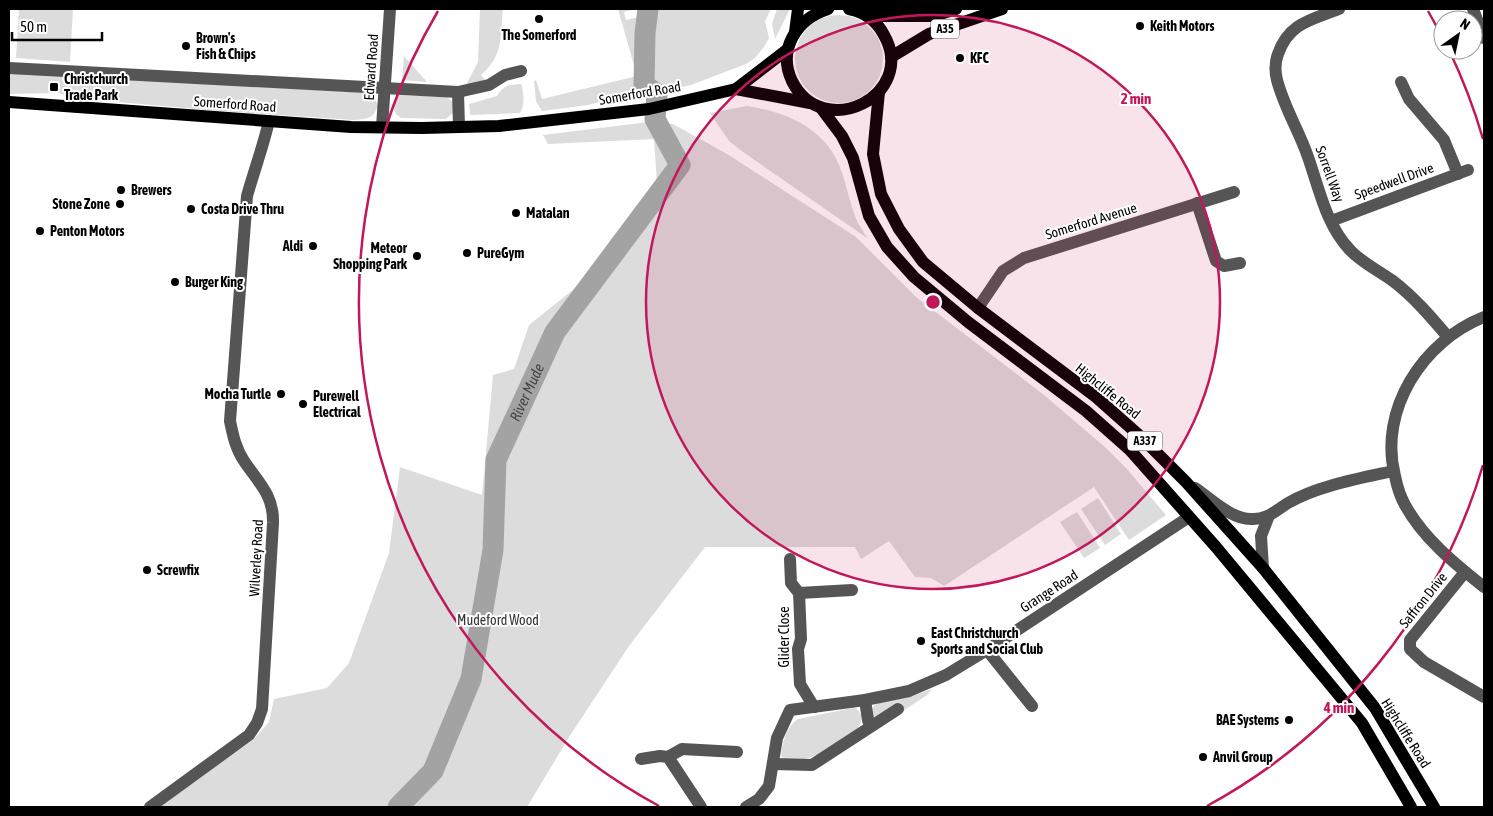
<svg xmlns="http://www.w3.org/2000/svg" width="1493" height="816" viewBox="0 0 1493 816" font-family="'Asap Condensed',sans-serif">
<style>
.green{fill:#dcdcdc}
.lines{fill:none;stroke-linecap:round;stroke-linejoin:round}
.river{stroke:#a3a3a3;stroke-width:21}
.minor{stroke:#555;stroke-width:12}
.major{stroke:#000;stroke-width:12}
.ring{fill:none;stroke:#c2185b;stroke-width:2.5}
.poi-dot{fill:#000;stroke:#fff;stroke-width:2}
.labels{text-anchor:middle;stroke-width:4;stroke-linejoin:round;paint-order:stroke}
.shield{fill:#fff;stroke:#4c4c4c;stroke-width:1}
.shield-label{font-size:12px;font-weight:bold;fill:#000}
.poi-label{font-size:14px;font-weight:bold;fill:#000;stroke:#fff;text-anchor:start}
.street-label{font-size:14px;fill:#000;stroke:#fff}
.park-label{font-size:14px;fill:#333;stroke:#fff}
.water-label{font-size:15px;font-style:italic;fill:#444;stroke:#fff}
.centre{fill:#c2185b;stroke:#fff;stroke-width:2.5}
.ring-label{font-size:15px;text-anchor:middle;font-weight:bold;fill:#c2185b;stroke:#fff;stroke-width:4;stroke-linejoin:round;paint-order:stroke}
</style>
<rect width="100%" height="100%" fill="#fff"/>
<g class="green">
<polygon points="19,9 73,9 70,62 16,58"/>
<path d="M480 9H503C500 35 504 56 481 75L485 80 466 85 478 62Z"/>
<polygon points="618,9 634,9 624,12 626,20 647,15 648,9 771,9 765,21 769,38 764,47 755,58 746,64 691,85 671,89 640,100 619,97 588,105 542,111 536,101 534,81 536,80 542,99 637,76"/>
<polygon points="777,9 790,9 775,39 772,24"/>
<circle cx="839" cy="59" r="44"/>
<polygon points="404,56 427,82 402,80"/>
<path d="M9 72 368 93 374 97 378 105C374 119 367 119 354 120L207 110 74 98 59 93 9 94Z"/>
<path d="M521 84C524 91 525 106 520 113L470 115 469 104 497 96C504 85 508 85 521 84Z"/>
<polygon points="399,95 447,97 454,103 454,112 446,119 401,118 396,114 392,105"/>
<path d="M747 106C787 112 827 129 841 170 847 186 850 205 857 221 860 227 864 232 867 238L743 152 729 141 710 113Z"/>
<polygon points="649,122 673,124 727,154 856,237 916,297 1044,395 1106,448 1126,468 1166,515 1129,540 1094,487 944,586 931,578 915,577 889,541 861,559 855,547 705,547 629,646 569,737 527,807 159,807 253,740 269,722 274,699 327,688 349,663 389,553 400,467 482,495 493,375 514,369 529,325 574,289 616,243 657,183 654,139 548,144 543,135"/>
<polygon points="1098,498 1121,534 1105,545 1081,509"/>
<polygon points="1077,512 1100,548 1084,558 1060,522"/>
<path d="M932 689 927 695 903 711 874 718 872 716C871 709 873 706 879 702L913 696Z"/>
<path d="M852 708H856C863 715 863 720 858 728 838 741 807 770 781 757 782 743 786 727 798 719Z"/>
</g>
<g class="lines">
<path class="river" id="s1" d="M398 807 433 771 471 679 493 550 496 460 555 332 680 165 655 119 657 94 644 85 645 33 648 9"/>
<g class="minor">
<path d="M1339 9C1311 20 1289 23 1278 54 1275 62 1275 72 1277 80 1284 107 1299 131 1308 157 1319 188 1326 225 1350 250 1361 262 1379 271 1393 281 1414 297 1431 317 1448 337"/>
<polyline points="1473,9 1484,38"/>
<polyline points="9,68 458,92 489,85 505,75 521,71"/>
<polyline points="1401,82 1409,99 1444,140 1458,174"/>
<polyline points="458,92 459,127"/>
<polyline points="382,127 390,9"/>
<polyline points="1197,203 1216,261 1224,266 1240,263"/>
<polyline points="1331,221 1468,170"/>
<polyline points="978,308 1003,271 1024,258 1234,192"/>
<path d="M1484 317C1423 341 1378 410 1395 476 1397 486 1400 496 1405 505 1423 538 1455 564 1484 587"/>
<path d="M1195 488C1211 499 1231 519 1251 519 1267 520 1275 511 1288 503 1317 486 1361 478 1393 471"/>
<polyline points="790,559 791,583 799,593 801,639 798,649 800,684 814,707"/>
<polyline points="1263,568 1261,536 1268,518"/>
<polyline points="1465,572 1410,640 1410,649 1424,662 1484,697"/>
<polyline points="799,593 852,590"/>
<polyline points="987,650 1032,706"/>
<polyline points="865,700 868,720 870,726"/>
<polyline points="668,757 682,749 737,752"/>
<polyline points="641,759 660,756 668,757 701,807"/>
<polyline points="773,764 812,765 898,709"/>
<path d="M150 807 249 735 257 723 262 709 273 523C274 495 258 482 244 461 236 449 233 436 230 421L247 196C254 171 263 147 269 121"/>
<polyline points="746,807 759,799 769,786 777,738 790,710 865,700 909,691 946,675 987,650 1189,517"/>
</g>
<g class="major">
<path d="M828 9C797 19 777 49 792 81 823 143 918 95 884 35 877 21 864 12 849 9"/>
<polyline points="868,16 934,16 956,9"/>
<polyline points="795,32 798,9"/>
<polyline points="891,57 929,34 1002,9"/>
<polyline points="736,89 810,103"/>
<polyline points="879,92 873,154 881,194 899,229 923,262 978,308 1096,397 1141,437 1186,482 1263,568 1375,708 1434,807"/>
<polyline points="9,102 351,127 422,128 499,126 649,109 736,89 788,49"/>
<polyline points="821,108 842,136 853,158 869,216 887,247 914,277 968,322 1086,411 1130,450 1216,547 1362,723 1411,807"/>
</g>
</g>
<circle cx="933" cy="302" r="287" fill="#c2185b" fill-opacity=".12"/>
<g class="ring">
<circle cx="933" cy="302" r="287"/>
<path d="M1483 465A574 574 0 0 1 1207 806M659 806A574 574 0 0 1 438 11M1428 11A574 574 0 0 1 1442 37M1449 50A574 574 0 0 1 1483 139"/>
</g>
<g class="poi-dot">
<circle cx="539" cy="19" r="5"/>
<circle cx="1140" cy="26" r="5"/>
<circle cx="186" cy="46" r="5"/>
<circle cx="960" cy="58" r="5"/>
<rect x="49" y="82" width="10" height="10" rx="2.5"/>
<circle cx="121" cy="190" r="5"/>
<circle cx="120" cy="204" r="5"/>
<circle cx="191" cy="209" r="5"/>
<circle cx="516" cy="213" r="5"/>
<circle cx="40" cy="231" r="5"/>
<circle cx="313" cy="246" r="5"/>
<circle cx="467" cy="253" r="5"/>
<circle cx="417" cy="256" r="5"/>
<circle cx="175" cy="282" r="5"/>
<circle cx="281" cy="394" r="5"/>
<circle cx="303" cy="404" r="5"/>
<circle cx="147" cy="570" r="5"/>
<circle cx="921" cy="641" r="5"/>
<circle cx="1289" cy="720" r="5"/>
<circle cx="1203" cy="757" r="5"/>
</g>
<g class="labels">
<g class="shield">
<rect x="931" y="19.5" width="28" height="19" rx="4"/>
<rect x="1127.5" y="431.5" width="35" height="19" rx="4"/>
</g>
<g class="shield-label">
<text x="945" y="33">A35</text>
<text x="1145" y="445">A337</text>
</g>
<g class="poi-label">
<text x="1150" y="31">Keith Motors</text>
<text x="539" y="40" text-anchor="middle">The Somerford</text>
<text x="196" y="43">Brown's<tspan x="196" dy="16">Fish &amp; Chips</tspan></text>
<text x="970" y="63">KFC</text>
<text x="64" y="84">Christchurch<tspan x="64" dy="16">Trade Park</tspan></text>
<text x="131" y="195">Brewers</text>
<text x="110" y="209" text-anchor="end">Stone Zone</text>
<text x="201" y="214">Costa Drive Thru</text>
<text x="526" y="218">Matalan</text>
<text x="50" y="236">Penton Motors</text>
<text x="303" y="251" text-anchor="end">Aldi</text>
<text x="407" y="253" text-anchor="end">Meteor<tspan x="407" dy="16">Shopping Park</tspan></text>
<text x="477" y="258">PureGym</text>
<text x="185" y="287">Burger King</text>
<text x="271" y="399" text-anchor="end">Mocha Turtle</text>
<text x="313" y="401">Purewell<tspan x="313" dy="16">Electrical</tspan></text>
<text x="157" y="575">Screwfix</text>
<text x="931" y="638">East Christchurch<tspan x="931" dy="16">Sports and Social Club</tspan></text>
<text x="1279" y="725" text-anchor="end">BAE Systems</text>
<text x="1213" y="762">Anvil Group</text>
</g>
<g class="street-label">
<text transform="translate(371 67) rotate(-86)" y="5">Edward Road</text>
<text transform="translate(640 93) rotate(-10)" y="5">Somerford Road</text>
<text transform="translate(235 104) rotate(4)" y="5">Somerford Road</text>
<text transform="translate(1330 174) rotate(70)" y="5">Sorrell Way</text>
<text transform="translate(1394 181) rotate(-20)" y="5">Speedwell Drive</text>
<text transform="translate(1091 221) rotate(-17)" y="5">Somerford Avenue</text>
<text transform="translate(1108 391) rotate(39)" y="5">Highcliffe Road</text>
<text transform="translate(256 558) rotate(-87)" y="5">Wilverley Road</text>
<text transform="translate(1049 591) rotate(-33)" y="5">Grange Road</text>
<text transform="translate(1423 600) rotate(-51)" y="5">Saffron Drive</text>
<text transform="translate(784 637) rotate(-90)" y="5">Glider Close</text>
<text transform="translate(1406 733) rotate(58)" y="5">Highcliffe Road</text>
</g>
<g class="park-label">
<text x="498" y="625">Mudeford Wood</text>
</g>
<g class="water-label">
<text dy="5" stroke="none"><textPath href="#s1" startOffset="445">River Mude</textPath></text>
</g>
</g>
<circle cx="933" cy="302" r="8" class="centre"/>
<g class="ring-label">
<text x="1136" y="104">2 min</text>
<text x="1339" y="713">4 min</text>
</g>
<rect width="1493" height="816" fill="none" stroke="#000000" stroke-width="20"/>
<g transform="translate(1458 35) rotate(33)"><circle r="24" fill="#ffffff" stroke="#999999"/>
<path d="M0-4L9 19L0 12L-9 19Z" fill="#000000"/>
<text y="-8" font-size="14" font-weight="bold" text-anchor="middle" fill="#000000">N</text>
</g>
<path d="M12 32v8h90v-8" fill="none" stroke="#000000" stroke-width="2.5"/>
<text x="20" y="32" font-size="15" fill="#000000" stroke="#ffffff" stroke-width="4" paint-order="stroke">50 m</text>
</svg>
